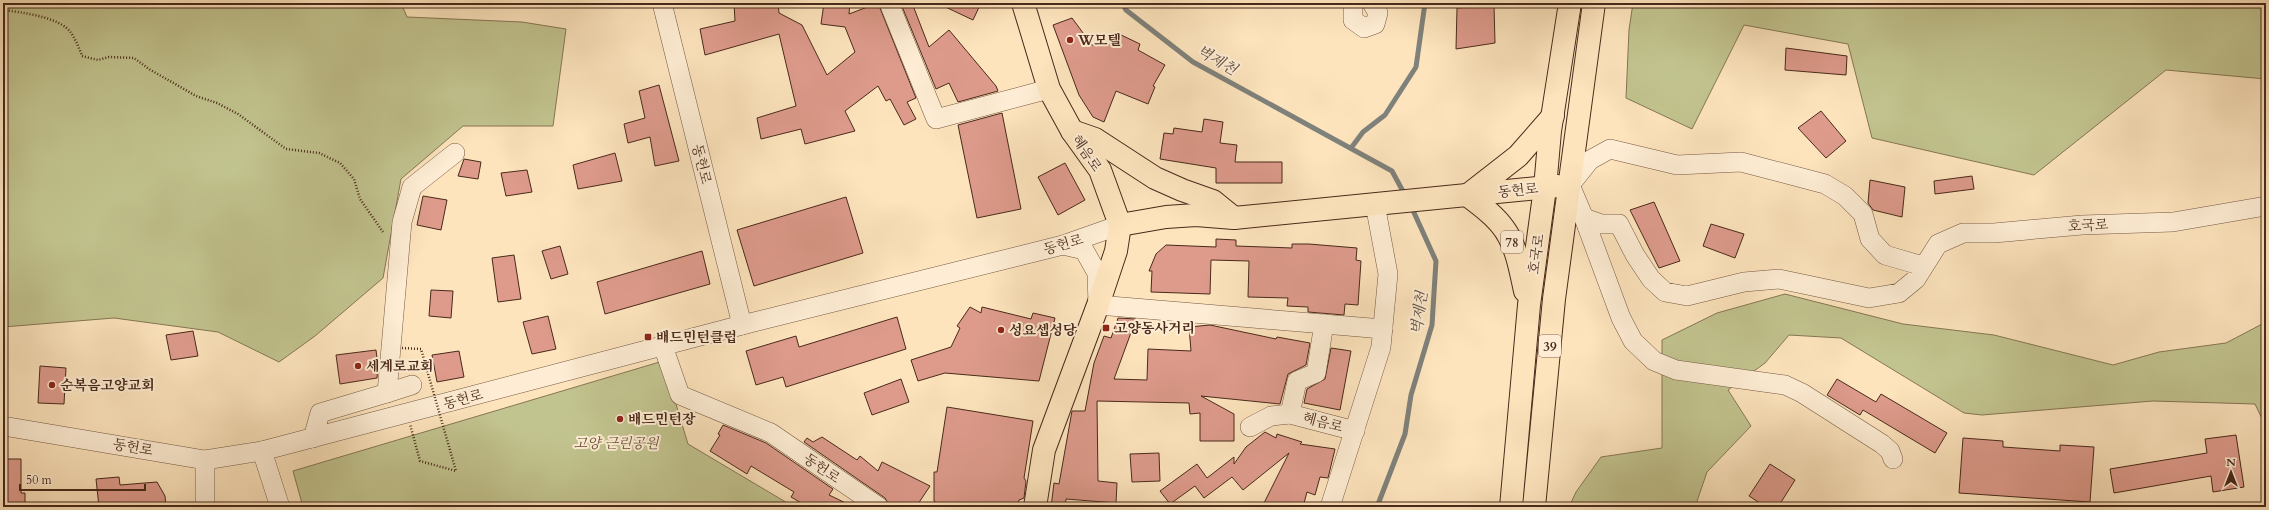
<svg xmlns="http://www.w3.org/2000/svg" width="2269" height="510" viewBox="0 0 2269 510" font-family="Cardo,'Noto Serif KR',serif">
<style>
.green{fill:#c2c48f;stroke:#867654}
.lines{fill:none;stroke-linecap:round;stroke-linejoin:round}
.stream{stroke:#7f817b;stroke-width:5}
.building{fill:#de9b8c;stroke:#49291a}
.minor-casing{stroke:#765843;stroke-width:20}
.major-casing{stroke:#49291a;stroke-width:24}
.path{stroke:#49291a;stroke-width:2.5;stroke-dasharray:1 2;stroke-linecap:butt}
.minor{stroke:#feedd4;stroke-width:19}
.major{stroke:#fde4bd;stroke-width:22}
.path-bridge{stroke:#49291a;stroke-width:2.5;stroke-dasharray:1 2;stroke-linecap:butt}
.poi-dot{fill:#8f2418;stroke:#feedd4;stroke-width:1.5}
.labels{text-anchor:middle;stroke-width:4;stroke-linejoin:round;paint-order:stroke}
.shield{fill:#feedd4;stroke:#7f6452;stroke-width:1}
.shield-label{font-size:13px;font-weight:bold;fill:#49291a}
.poi-label{font-size:14px;font-weight:bold;fill:#49291a;stroke:#feedd4;text-anchor:start}
.street-label{font-size:14px;fill:#49291a;stroke:#feedd4}
.park-label{font-size:14px;font-style:italic;fill:#675037;stroke:#feedd4}
.water-label{font-size:15px;font-style:italic;fill:#604e42;stroke:#feedd4}
</style>
<rect width="100%" height="100%" fill="#fde4bd"/>
<filter id="stains"><feTurbulence type="fractalNoise" baseFrequency=".005" numOctaves="4"/><feColorMatrix values="0 0 0 0 .2 0 0 0 0 .09 0 0 0 0 .02 0 0 0 .5 -.17"/></filter>
<radialGradient id="worn" r=".72"><stop offset=".6" stop-color="#630" stop-opacity="0"/><stop offset="1" stop-color="#630" stop-opacity=".3"/></radialGradient>
<g class="green">
<polygon points="3,3 401,3 407,17 522,22 566,29 553,126 463,126 401,179 383,278 315,336 279,362 218,332 114,318 3,327"/>
<polygon points="1633,3 2266,3 2266,79 2166,70 2034,175 1872,138 1848,44 1744,25 1692,129 1626,98 1629,30"/>
<polygon points="1785,294 1903,324 1994,335 2113,365 2159,352 2226,343 2266,322 2266,427 2255,404 2153,401 1982,415 1964,413 1841,338 1789,335 1765,363 1728,390 1751,426 1707,472 1695,507 1569,507 1576,492 1601,457 1662,448 1662,340 1717,313"/>
<polygon points="663,361 688,444 794,507 303,507 293,471"/>
</g>
<g class="lines">
<g class="stream">
<polyline points="1122,3 1126,10 1193,62 1392,171 1405,195"/>
<polyline points="1351,148 1363,132 1385,115 1416,67 1425,3"/>
<polyline points="1377,507 1405,434 1411,395 1432,325 1436,261 1411,206"/>
</g>
</g>
<g class="building">
<polygon points="734,3 778,3 779,13 802,25 827,75 855,52 845,27 821,24 824,3 850,3 849,14 878,3 916,98 907,102 916,119 904,125 890,99 886,101 878,86 845,111 855,131 805,144 801,129 761,139 757,118 796,106 779,34 705,55 700,29 735,21"/>
<polygon points="912,3 929,47 949,30 996,86 998,91 958,102 949,83 936,89 901,4"/>
<polygon points="937,3 981,3 973,20"/>
<polygon points="1494,5 1495,43 1456,49 1457,8"/>
<polygon points="1072,18 1092,45 1114,44 1119,34 1140,44 1138,50 1165,65 1153,86 1155,87 1148,104 1116,91 1104,122 1093,117 1079,95 1053,25"/>
<polygon points="1786,48 1847,56 1846,75 1785,70"/>
<polygon points="659,85 679,161 655,166 650,137 628,143 624,124 645,118 639,91"/>
<polygon points="1821,111 1846,141 1826,158 1798,128"/>
<polygon points="1002,113 1021,209 977,218 958,125"/>
<polygon points="1204,119 1223,122 1220,143 1237,145 1235,162 1282,162 1282,183 1216,183 1216,168 1160,159 1164,133 1173,134 1174,128 1202,132"/>
<polygon points="615,153 622,181 578,189 573,165"/>
<polygon points="464,159 481,162 478,179 458,176"/>
<polygon points="1065,163 1085,200 1058,215 1038,177"/>
<polygon points="527,170 532,192 506,196 501,173"/>
<polygon points="1972,176 1974,189 1935,194 1934,181"/>
<polygon points="1870,180 1905,187 1902,217 1873,210 1868,203"/>
<polygon points="423,196 447,200 441,230 417,225"/>
<polygon points="846,197 863,253 754,286 737,230"/>
<polygon points="1654,202 1680,261 1659,268 1630,210"/>
<polygon points="1711,224 1744,234 1735,258 1703,246"/>
<polygon points="1216,239 1236,240 1236,246 1292,248 1292,244 1309,244 1357,248 1356,260 1361,261 1358,305 1345,304 1344,315 1308,312 1308,307 1287,306 1288,298 1248,297 1249,261 1211,260 1210,294 1151,292 1152,271 1149,271 1156,254 1166,245 1216,247"/>
<polygon points="560,246 568,274 551,279 542,251"/>
<polygon points="702,251 710,284 605,314 597,282"/>
<polygon points="514,255 521,299 498,302 492,258"/>
<polygon points="431,290 453,291 451,318 429,316"/>
<polygon points="970,307 981,313 982,307 1031,319 1033,313 1055,318 1039,381 945,373 918,381 911,360 951,347 960,328 957,326"/>
<polygon points="548,316 556,349 532,354 523,322"/>
<polygon points="897,317 906,349 786,387 783,377 756,385 746,351 796,336 799,347"/>
<polygon points="1118,318 1136,319 1114,379 1147,380 1148,349 1191,351 1189,327 1210,325 1276,339 1277,337 1310,343 1306,365 1288,374 1280,404 1201,396 1234,414 1234,441 1200,441 1200,413 1190,414 1189,403 1097,401 1098,481 1117,483 1116,503 1066,499 1065,507 1051,507 1054,483 1059,484 1072,411 1085,411 1094,363 1104,336 1111,338"/>
<polygon points="193,331 198,356 171,360 166,335"/>
<polygon points="1331,348 1351,351 1340,410 1304,403 1307,389 1325,379"/>
<polygon points="376,350 378,366 377,378 340,384 336,355"/>
<polygon points="459,351 464,377 437,382 432,355"/>
<polygon points="40,366 66,368 64,404 38,403"/>
<polygon points="901,379 909,402 872,415 864,393"/>
<polygon points="1837,379 1876,402 1881,394 1947,433 1935,453 1863,410 1860,415 1827,395"/>
<polygon points="947,407 1033,421 1024,478 1026,481 1024,498 1019,500 1017,507 942,507 934,501 934,472 937,472"/>
<polygon points="723,425 766,443 833,489 829,495 854,507 808,507 791,497 794,492 751,466 747,474 710,451 720,435 718,434"/>
<polygon points="1265,432 1276,438 1277,434 1302,442 1300,444 1335,449 1328,478 1320,477 1315,495 1307,492 1303,507 1262,507 1289,453 1243,490 1232,477 1204,498 1195,486 1170,504 1160,491 1197,464 1207,478 1234,457 1234,464 1246,447"/>
<polygon points="2236,435 2244,487 2213,492 2211,476 2114,493 2110,469 2207,453 2205,439"/>
<polygon points="822,437 857,460 860,456 878,471 882,462 930,486 916,507 890,507 885,498 804,442 807,438 813,442"/>
<polygon points="1963,438 2003,441 2003,447 2060,451 2060,445 2094,447 2090,502 1959,493"/>
<polygon points="1159,453 1160,481 1132,482 1130,454"/>
<polygon points="3,459 21,459 21,493 25,493 25,507 3,507"/>
<polygon points="1770,464 1795,480 1778,507 1766,507 1749,496"/>
<polygon points="119,477 120,485 157,482 165,496 166,507 99,507 96,479"/>
</g>
<g class="lines">
<g class="minor-casing">
<g id="minor">
<polyline points="662,3 742,325"/>
<polyline points="889,3 936,119 1049,89"/>
<polyline points="1353,3 1353,20 1364,28 1375,24 1378,13 1372,3"/>
<polyline points="1584,218 1621,318 1633,341 1654,361 1676,370 1785,385 1802,393 1882,444 1890,451 1893,459"/>
<polyline points="1063,245 1084,250 1097,273 1098,305 1383,329"/>
<polyline points="1923,266 1885,255 1870,239 1863,214 1845,196 1825,184 1741,162 1677,165 1610,149 1590,160 1570,185 1584,218 1601,224 1619,224 1635,255 1651,279 1665,292 1687,296 1744,282 1779,279 1869,298 1899,293 1916,279 1938,244 1963,233 1994,233 2082,225 2173,222 2266,206"/>
<polyline points="663,346 680,395 771,433 879,507"/>
<polyline points="387,393 412,385"/>
<polyline points="1290,414 1297,381 1316,373 1324,324"/>
<polyline points="3,426 205,460 262,451 742,325 1063,245 1120,225"/>
<polyline points="1250,427 1271,416 1290,414 1355,431"/>
<polyline points="313,438 320,413 387,393 402,222 412,187 455,153"/>
<polyline points="262,451 280,507"/>
<polyline points="205,460 205,507"/>
<polyline points="1330,507 1381,347 1388,274 1375,204"/>
</g>
</g>
<g class="major-casing">
<g id="major">
<polyline points="1023,3 1049,89 1072,131 1100,170 1120,225 1116,251 1098,305 1044,450 1035,507"/>
<polyline points="1072,131 1095,139 1155,178 1182,190 1213,201 1234,218"/>
<path d="M1467 195C1511 227 1514 239 1525 291"/>
<polyline points="1468,195 1518,156 1553,116"/>
<polyline points="1120,225 1166,217 1196,215 1234,218 1558,186"/>
<polyline points="1511,507 1529,305 1545,188 1550,131 1570,3"/>
<polyline points="1534,507 1554,299 1594,3"/>
</g>
</g>
<path class="path" d="M3 10C20 12 61 17 71 33 76 40 79 48 82 56L98 60 109 57 134 58 149 69 196 96 217 103 238 114 286 149 319 153 340 163 354 179 360 199 383 232"/>
<use href="#minor" class="minor"/>
<use href="#major" class="major"/>
<polyline class="path-bridge" points="402,348 421,349 456,471 420,461 410,424"/>
</g>
<g class="poi-dot">
<circle cx="1070" cy="40" r="4"/>
<rect x="1102" y="324" width="8" height="8" rx="2"/>
<circle cx="1001" cy="330" r="4"/>
<rect x="644" y="333" width="8" height="8" rx="2"/>
<circle cx="358" cy="366" r="4"/>
<circle cx="52" cy="385" r="4"/>
<circle cx="620" cy="419" r="4"/>
</g>
<g class="labels">
<g class="shield">
<rect x="1501" y="231" width="22" height="22" rx="3"/>
<rect x="1539" y="335" width="22" height="22" rx="3"/>
</g>
<g class="shield-label">
<text x="1512" y="247">78</text>
<text x="1550" y="351">39</text>
</g>
<g class="poi-label">
<text x="1078" y="45">W모텔</text>
<text x="1114" y="333">고양동사거리</text>
<text x="1009" y="335">성요셉성당</text>
<text x="656" y="342">배드민턴클럽</text>
<text x="366" y="371">세계로교회</text>
<text x="60" y="390">순복음고양교회</text>
<text x="628" y="424">배드민턴장</text>
</g>
<g class="street-label">
<text transform="translate(1087 153) rotate(56)" y="5">혜음로</text>
<text transform="translate(702 164) rotate(76)" y="5">동헌로</text>
<text transform="translate(1518 190) rotate(-6)" y="5">동헌로</text>
<text transform="translate(2088 225) rotate(-3)" y="5">호국로</text>
<text transform="translate(1063 244) rotate(-16)" y="5">동헌로</text>
<text transform="translate(1536 254) rotate(-82)" y="5">호국로</text>
<text transform="translate(463 399) rotate(-15)" y="5">동헌로</text>
<text transform="translate(1323 422) rotate(15)" y="5">혜음로</text>
<text transform="translate(133 447) rotate(10)" y="5">동헌로</text>
<text transform="translate(822 468) rotate(34)" y="5">동헌로</text>
</g>
<g class="park-label">
<text x="616" y="448">고양 근린공원</text>
</g>
<g class="water-label">
<text transform="translate(1217 60) rotate(30)" y="5">벽제천</text>
<text transform="translate(1419 313) rotate(-82)" y="5">벽제천</text>
</g>
</g>
<rect width="2269" height="510" fill="none" stroke="#fde4bd" stroke-width="16"/>
<rect x="4" y="4" width="2261" height="502" fill="none" stroke="#49291a" stroke-width="2"/>
<rect x="8" y="8" width="2253" height="494" fill="none" stroke="#49291a"/>
<g transform="translate(2231 472)" stroke="#feedd4" stroke-width="3" paint-order="stroke">
<path d="M0-3L7 15L0 10L-7 15Z" fill="#49291a"/>
<text y="-6" font-size="11" font-weight="bold" text-anchor="middle" fill="#49291a">N</text>
</g>
<path d="M20 484v6h125v-6" fill="none" stroke="#49291a" stroke-width="2"/>
<text x="26" y="484" font-size="12" fill="#49291a" stroke="#feedd4" stroke-width="3" paint-order="stroke">50 m</text>
<rect width="100%" height="100%" filter="url(#stains)"/>
<rect width="100%" height="100%" fill="url(#worn)"/>
</svg>
